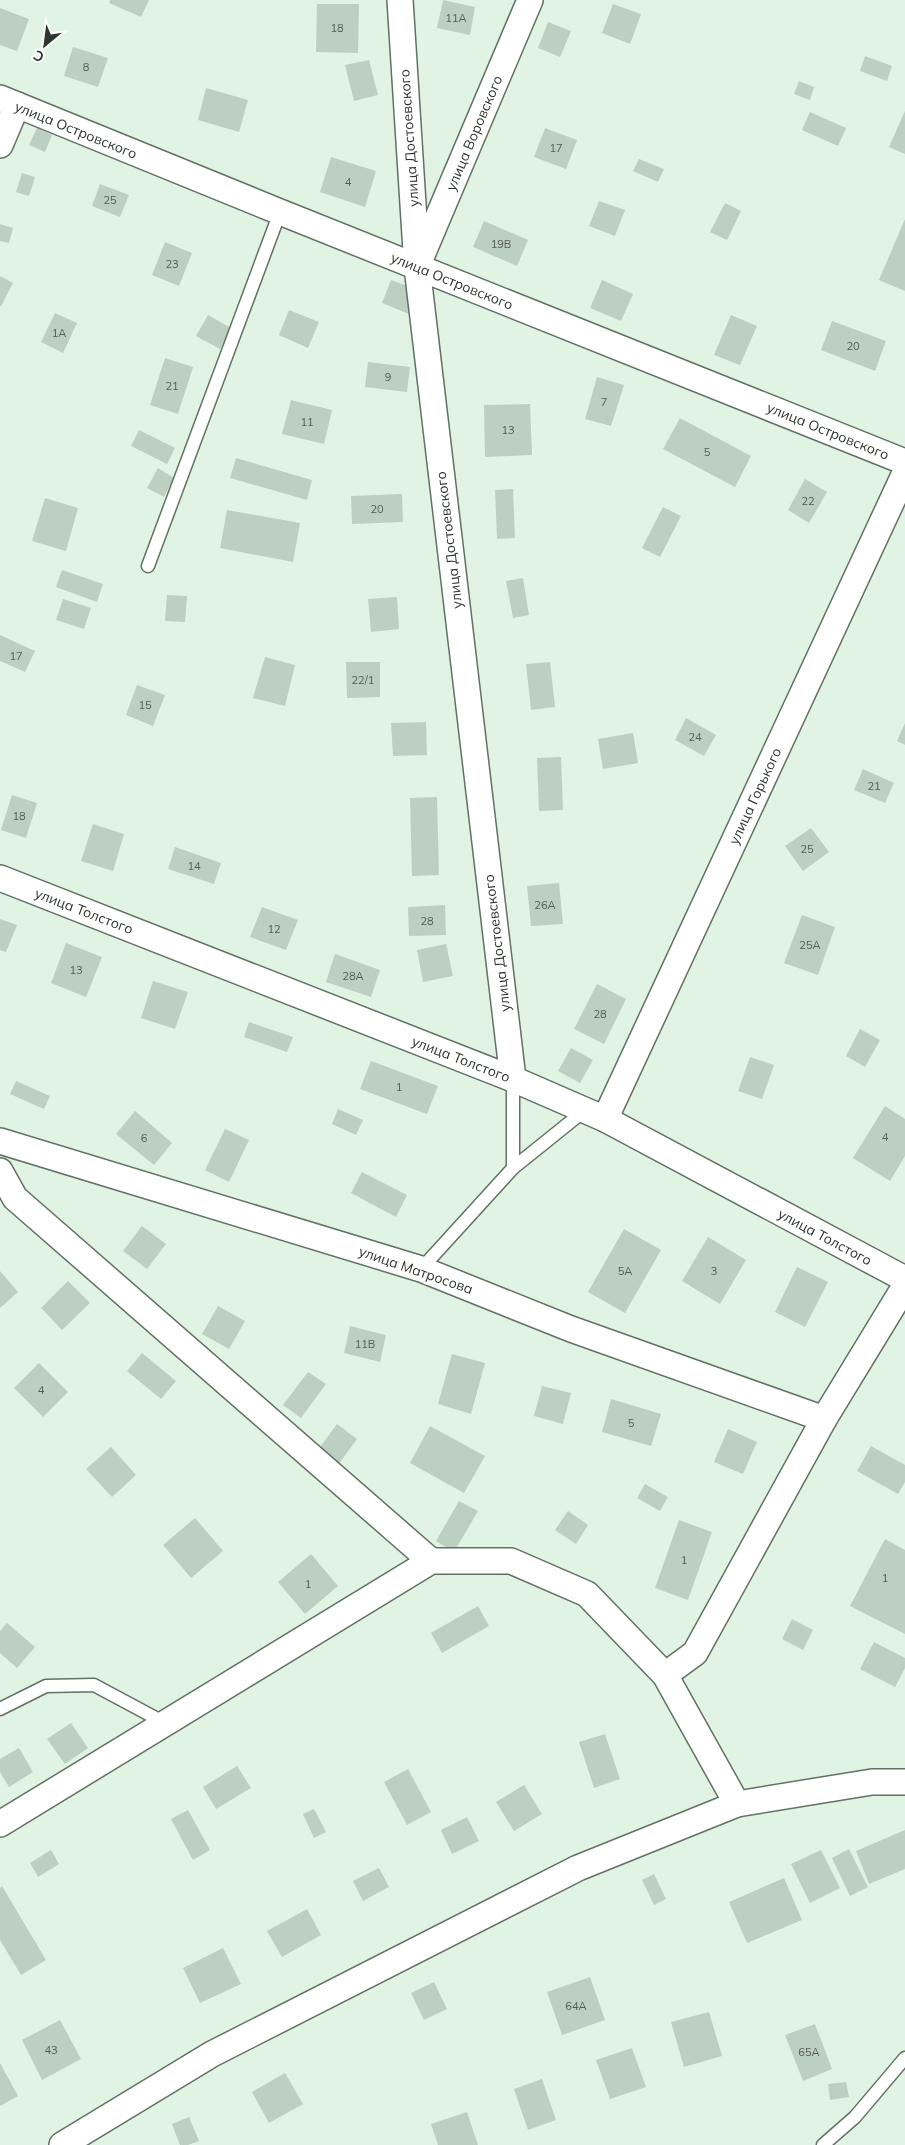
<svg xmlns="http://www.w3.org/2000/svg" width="905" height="2145" viewBox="0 0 905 2145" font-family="Mulish,sans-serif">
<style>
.building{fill:#bdcfc0}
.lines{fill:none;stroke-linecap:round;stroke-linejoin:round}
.service-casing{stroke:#617164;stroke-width:15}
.minor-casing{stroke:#617164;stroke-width:28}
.service{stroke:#fff;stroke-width:12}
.minor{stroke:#fff;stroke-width:25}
.labels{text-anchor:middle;stroke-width:5;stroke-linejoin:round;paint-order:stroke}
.number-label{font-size:11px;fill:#525c53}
.street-label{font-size:14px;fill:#2e352f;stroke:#fff}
</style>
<rect width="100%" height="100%" fill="#e1f4e4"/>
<g class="building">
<polygon points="110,0 149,0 141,17 109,3"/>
<polygon points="443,0 475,7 470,35 437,28"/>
<polygon points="317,4 359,4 358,53 316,52"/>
<polygon points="613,4 641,14 630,44 602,33"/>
<polygon points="0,8 29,19 17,51 0,45"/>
<polygon points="548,22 571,31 560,57 538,48"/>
<polygon points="73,47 108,58 98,87 64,76"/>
<polygon points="865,56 892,66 887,81 860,71"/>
<polygon points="369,60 378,95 354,101 345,65"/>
<polygon points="799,81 814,87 810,100 794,94"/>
<polygon points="206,88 248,100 239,132 198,120"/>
<polygon points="905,111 905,154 889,147"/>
<polygon points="810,112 846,128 838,146 802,130"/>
<polygon points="37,128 52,135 45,152 29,145"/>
<polygon points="545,128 577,140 566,169 534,157"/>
<polygon points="331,157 376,171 365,207 320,192"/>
<polygon points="639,159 664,169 658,182 633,171"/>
<polygon points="22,173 35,177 29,196 16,192"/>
<polygon points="100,184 129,195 120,217 92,206"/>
<polygon points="599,201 625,210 615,236 589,226"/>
<polygon points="725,203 741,211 727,240 710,232"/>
<polygon points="905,219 905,291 879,280"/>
<polygon points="484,221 528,240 517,266 473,247"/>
<polygon points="0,224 13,228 9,243 0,241"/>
<polygon points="165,242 192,253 179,286 152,275"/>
<polygon points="0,276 13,283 1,306 0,306"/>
<polygon points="391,280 418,290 409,314 382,303"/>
<polygon points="602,280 633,294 621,321 590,308"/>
<polygon points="289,310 319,322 308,348 279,335"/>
<polygon points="55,313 77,323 63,353 41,342"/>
<polygon points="208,315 231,328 220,349 196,336"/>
<polygon points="731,315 757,326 740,365 714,355"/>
<polygon points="832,321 886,341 875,371 821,350"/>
<polygon points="165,358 193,367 178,414 150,405"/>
<polygon points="368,362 410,367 407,392 365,387"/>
<polygon points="597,377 624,385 611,426 585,419"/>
<polygon points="291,400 332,410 324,444 282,434"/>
<polygon points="530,404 532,455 485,457 484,405"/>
<polygon points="680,418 751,456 735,487 663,449"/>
<polygon points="139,430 175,448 167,464 131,446"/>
<polygon points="236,458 312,480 307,500 230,478"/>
<polygon points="158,468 174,478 164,497 147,488"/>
<polygon points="805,479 827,492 809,523 788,510"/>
<polygon points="513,489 515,538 497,539 495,490"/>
<polygon points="402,494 403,522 352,524 351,496"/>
<polygon points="45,498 78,508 66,551 32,541"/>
<polygon points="663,507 681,516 660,557 642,548"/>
<polygon points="227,510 300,523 293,562 220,548"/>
<polygon points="62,570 103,584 97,602 56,587"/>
<polygon points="523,578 529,615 513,618 506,581"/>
<polygon points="167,595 187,596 185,622 165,621"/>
<polygon points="397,597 399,629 371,632 368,599"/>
<polygon points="63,599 91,608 84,629 56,620"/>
<polygon points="0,635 35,651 25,672 0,661"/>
<polygon points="265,657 295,665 285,706 253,698"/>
<polygon points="346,662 380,662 380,697 347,698"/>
<polygon points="550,662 555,707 531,710 526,664"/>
<polygon points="137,685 165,695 153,726 126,715"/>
<polygon points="686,718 716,735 704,756 675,740"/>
<polygon points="426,722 427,755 393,756 391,723"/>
<polygon points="905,723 905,745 897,741"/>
<polygon points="633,733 638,763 603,769 598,739"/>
<polygon points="561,757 563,810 539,811 537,758"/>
<polygon points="863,769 894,783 885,803 854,790"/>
<polygon points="12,795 37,803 26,838 1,830"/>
<polygon points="437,797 439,875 412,876 410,798"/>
<polygon points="93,824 124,834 113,871 81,861"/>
<polygon points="811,828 829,852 803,871 785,846"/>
<polygon points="175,847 221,863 214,884 168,869"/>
<polygon points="559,883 563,924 531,926 527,886"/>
<polygon points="445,905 446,935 409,936 408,907"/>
<polygon points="262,907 298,920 286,950 250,937"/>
<polygon points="802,915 835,927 818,975 784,963"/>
<polygon points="0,919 17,925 6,952 0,950"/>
<polygon points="66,943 102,957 86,997 51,983"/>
<polygon points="446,944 453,976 423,982 417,950"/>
<polygon points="335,954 380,970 371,997 326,982"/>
<polygon points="153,981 188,992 175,1029 141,1018"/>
<polygon points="597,984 626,999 604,1044 574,1029"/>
<polygon points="249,1022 293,1037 287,1052 244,1037"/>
<polygon points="860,1029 880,1040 865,1067 846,1056"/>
<polygon points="571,1048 593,1060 580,1083 558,1071"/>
<polygon points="750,1057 774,1065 762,1099 738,1091"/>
<polygon points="371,1061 438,1086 427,1114 360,1089"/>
<polygon points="16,1081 50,1096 44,1109 10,1094"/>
<polygon points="885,1106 905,1119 905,1156 890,1181 853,1158"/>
<polygon points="338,1109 363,1120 356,1135 332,1124"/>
<polygon points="135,1111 172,1143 154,1165 116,1134"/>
<polygon points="225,1129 249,1140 229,1182 205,1170"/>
<polygon points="362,1172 407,1195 396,1217 351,1193"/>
<polygon points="142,1226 166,1244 147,1269 123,1251"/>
<polygon points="624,1229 661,1250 625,1313 588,1292"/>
<polygon points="708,1237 746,1260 720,1304 682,1281"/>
<polygon points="797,1267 828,1282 805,1327 775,1312"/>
<polygon points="0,1271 18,1292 0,1308"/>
<polygon points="68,1281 90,1303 62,1330 41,1308"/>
<polygon points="218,1306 245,1321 229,1349 202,1334"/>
<polygon points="350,1326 386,1335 380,1362 344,1353"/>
<polygon points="142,1353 176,1381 161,1399 127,1371"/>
<polygon points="452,1354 485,1363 471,1414 438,1404"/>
<polygon points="39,1363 68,1392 43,1417 14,1388"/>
<polygon points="308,1372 326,1384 301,1418 283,1405"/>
<polygon points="542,1386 571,1393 563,1424 534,1416"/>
<polygon points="611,1399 661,1414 651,1446 602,1432"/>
<polygon points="337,1424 357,1439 335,1469 315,1454"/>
<polygon points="430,1426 485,1456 464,1493 410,1463"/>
<polygon points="728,1429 757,1442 743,1474 714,1462"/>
<polygon points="871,1446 905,1465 905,1482 898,1494 857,1471"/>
<polygon points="111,1447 136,1475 112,1497 86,1469"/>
<polygon points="645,1484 668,1497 660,1511 637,1498"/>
<polygon points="459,1501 478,1511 454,1552 436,1541"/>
<polygon points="568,1511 588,1525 576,1544 555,1530"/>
<polygon points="195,1518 223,1551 191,1578 163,1545"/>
<polygon points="679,1520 712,1532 688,1600 655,1588"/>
<polygon points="885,1539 905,1550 905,1634 850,1606"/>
<polygon points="311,1554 338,1586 305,1614 278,1582"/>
<polygon points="478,1606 489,1626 442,1653 431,1633"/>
<polygon points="792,1619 813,1630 803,1650 782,1639"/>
<polygon points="7,1623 35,1647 17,1668 0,1653 0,1631"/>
<polygon points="874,1642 905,1658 905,1668 895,1687 860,1669"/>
<polygon points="71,1723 88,1748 65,1764 47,1739"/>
<polygon points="605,1734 620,1779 594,1788 579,1742"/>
<polygon points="19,1748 33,1772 9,1787 0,1772 0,1759"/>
<polygon points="237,1766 251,1788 216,1809 203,1787"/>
<polygon points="408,1769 431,1812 407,1825 384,1782"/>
<polygon points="524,1785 542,1814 514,1831 496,1802"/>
<polygon points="314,1809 326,1832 314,1838 303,1814"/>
<polygon points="188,1810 210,1850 193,1860 171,1819"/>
<polygon points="467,1817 479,1841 452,1854 441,1830"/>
<polygon points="905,1830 905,1869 869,1884 856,1851"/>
<polygon points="849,1849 868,1887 850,1896 832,1858"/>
<polygon points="51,1850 59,1864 38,1877 30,1863"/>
<polygon points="821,1850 840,1888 810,1903 791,1864"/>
<polygon points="379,1868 389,1887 363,1901 353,1881"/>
<polygon points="654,1874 666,1899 654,1905 642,1880"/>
<polygon points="784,1878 802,1920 747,1943 729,1902"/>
<polygon points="2,1886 46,1960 21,1975 0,1940 0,1888"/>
<polygon points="307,1909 321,1935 282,1957 267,1931"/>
<polygon points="223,1948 241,1984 200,2003 183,1968"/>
<polygon points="590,1977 605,2020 562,2035 547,1992"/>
<polygon points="434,1982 447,2009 424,2020 411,1993"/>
<polygon points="709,2012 722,2056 684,2067 671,2022"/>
<polygon points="60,2020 81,2059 42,2080 22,2040"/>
<polygon points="815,2024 832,2069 803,2081 785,2035"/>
<polygon points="632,2048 646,2087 610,2099 596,2060"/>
<polygon points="0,2063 18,2096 0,2106"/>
<polygon points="285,2073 303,2104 269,2123 252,2092"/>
<polygon points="542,2079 556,2120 528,2130 514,2089"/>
<polygon points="846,2082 849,2097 830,2100 828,2084"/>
<polygon points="467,2112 478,2145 438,2145 431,2124"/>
<polygon points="189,2117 199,2141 188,2145 180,2145 172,2124"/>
</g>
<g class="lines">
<g class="service-casing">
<g id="service">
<polyline points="148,566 280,212"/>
<polyline points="513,1168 584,1111"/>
<polyline points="421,1269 513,1168 513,1079"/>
<polyline points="0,1709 46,1686 94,1685 165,1723"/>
<polyline points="823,2145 855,2117 905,2058"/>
</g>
</g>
<g class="minor-casing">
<g id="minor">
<polyline points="400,0 417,267 513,1079"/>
<polyline points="0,98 280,212 905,462"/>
<polyline points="0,145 17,105"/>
<polyline points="419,262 530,0"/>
<polyline points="0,878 513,1079 605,1119 905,1279"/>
<polyline points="605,1119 905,473"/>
<polyline points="0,1141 421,1269 571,1329 824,1419"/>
<polyline points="0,1171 15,1198 431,1561"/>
<polyline points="665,1675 695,1653 824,1419 905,1286"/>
<polyline points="0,1824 431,1561 511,1561 587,1594 665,1675 737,1804"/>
<polyline points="62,2145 212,2054 578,1868 737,1804 872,1782 905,1782"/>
</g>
</g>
<use href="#service" class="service"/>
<use href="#minor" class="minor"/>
</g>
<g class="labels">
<g class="number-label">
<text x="456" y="22">11А</text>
<text x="337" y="32">18</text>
<text x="86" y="71">8</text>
<text x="556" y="152">17</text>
<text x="348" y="186">4</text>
<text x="110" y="204">25</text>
<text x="501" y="248">19В</text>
<text x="172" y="268">23</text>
<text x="59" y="337">1А</text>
<text x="853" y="350">20</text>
<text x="388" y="381">9</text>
<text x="172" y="390">21</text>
<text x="604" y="406">7</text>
<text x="307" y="426">11</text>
<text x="508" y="434">13</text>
<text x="707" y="456">5</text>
<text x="808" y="505">22</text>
<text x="377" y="513">20</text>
<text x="16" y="660">17</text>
<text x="363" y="684">22/1</text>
<text x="145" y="709">15</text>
<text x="695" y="741">24</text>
<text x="874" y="790">21</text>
<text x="19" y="820">18</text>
<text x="807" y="853">25</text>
<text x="194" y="870">14</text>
<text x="545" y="909">26А</text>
<text x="427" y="925">28</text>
<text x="274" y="933">12</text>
<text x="810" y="949">25А</text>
<text x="76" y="974">13</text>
<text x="353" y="980">28А</text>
<text x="600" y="1018">28</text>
<text x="399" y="1091">1</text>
<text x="885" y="1141">4</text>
<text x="144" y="1142">6</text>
<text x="625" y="1275">5А</text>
<text x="714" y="1275">3</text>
<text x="365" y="1348">11В</text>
<text x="41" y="1394">4</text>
<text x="631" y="1427">5</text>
<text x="684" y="1564">1</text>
<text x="885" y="1582">1</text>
<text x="308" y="1588">1</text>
<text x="576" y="2010">64А</text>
<text x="51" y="2054">43</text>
<text x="809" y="2056">65А</text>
</g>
<g class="street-label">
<text transform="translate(76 130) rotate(22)" y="5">улица Островского</text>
<text transform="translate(474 133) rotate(-67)" y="5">улица Воровского</text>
<text transform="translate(409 138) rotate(-94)" y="5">улица Достоевского</text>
<text transform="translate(452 281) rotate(22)" y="5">улица Островского</text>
<text transform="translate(828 431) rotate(22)" y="5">улица Островского</text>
<text transform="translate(449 540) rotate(-97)" y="5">улица Достоевского</text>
<text transform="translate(755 796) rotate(-65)" y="5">улица Горького</text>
<text transform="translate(84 911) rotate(21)" y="5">улица Толстого</text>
<text transform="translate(497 943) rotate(-97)" y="5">улица Достоевского</text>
<text transform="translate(461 1059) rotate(21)" y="5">улица Толстого</text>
<text transform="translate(825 1237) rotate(28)" y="5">улица Толстого</text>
<text transform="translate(416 1270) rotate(19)" y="5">улица Матросова</text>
</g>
</g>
<g transform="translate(45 45) rotate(209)" stroke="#ffffff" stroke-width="4" paint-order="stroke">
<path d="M0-4L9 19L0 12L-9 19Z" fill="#2e352f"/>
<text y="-8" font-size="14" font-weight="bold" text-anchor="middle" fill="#2e352f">С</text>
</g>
</svg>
